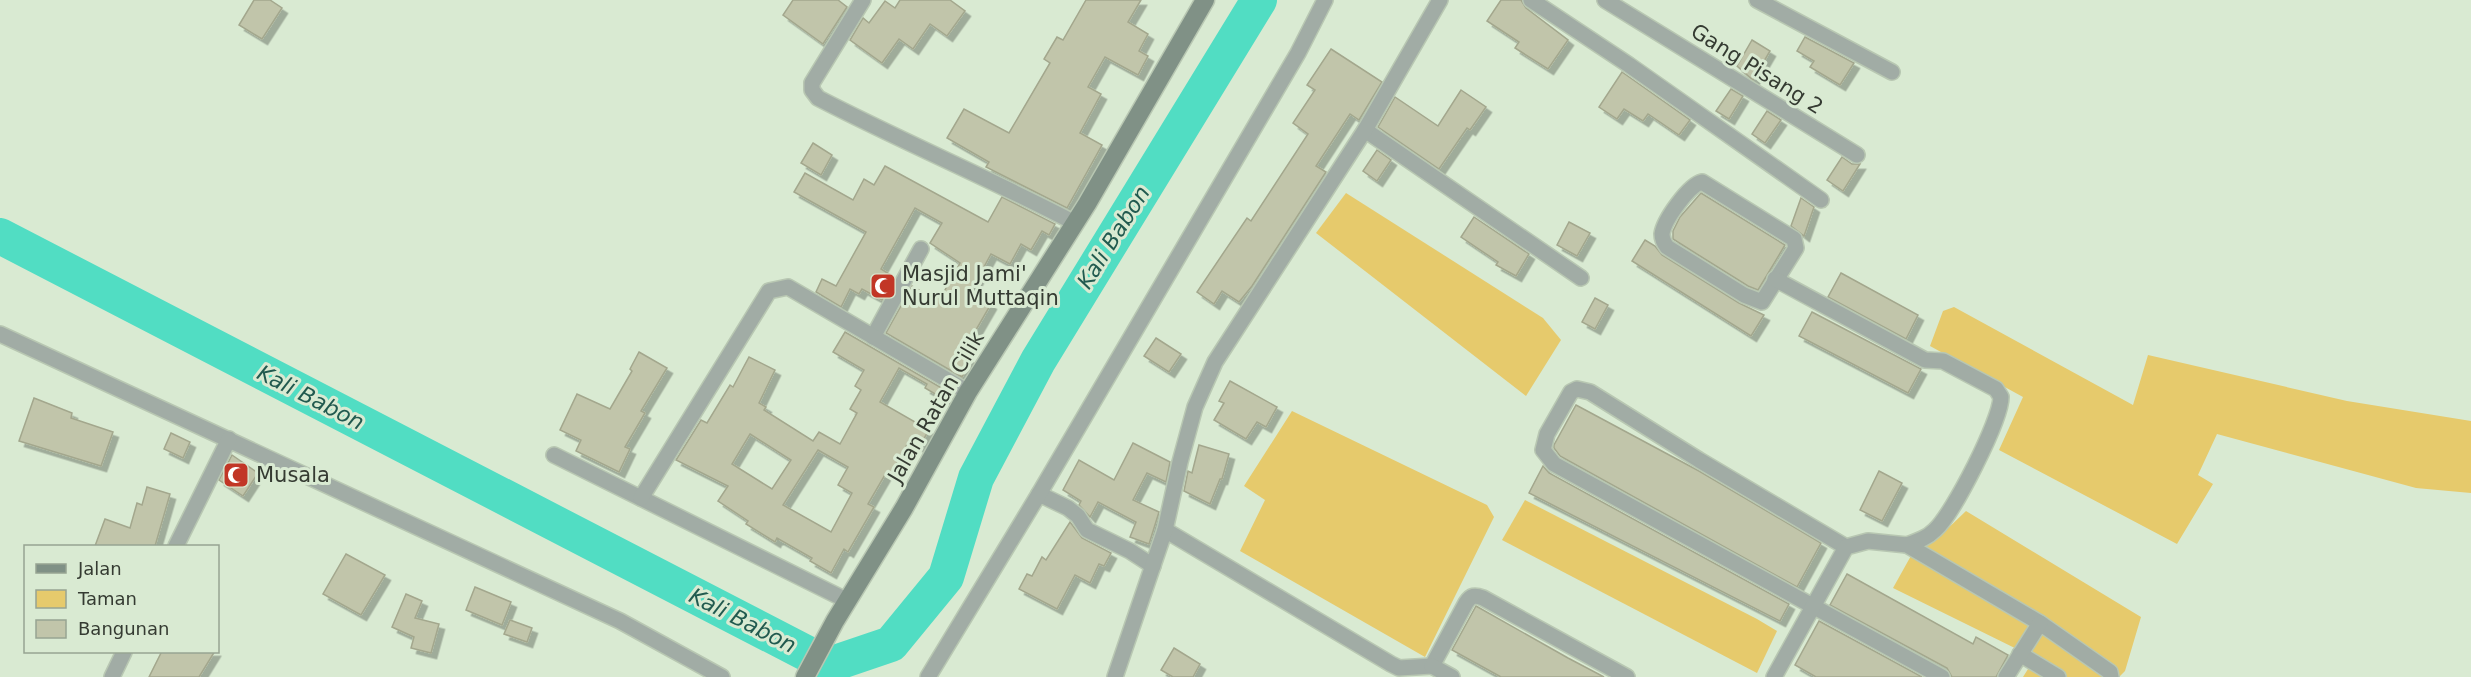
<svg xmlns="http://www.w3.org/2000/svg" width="2471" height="677" viewBox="0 0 2471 677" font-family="'DejaVu Sans',sans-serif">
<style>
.green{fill:#e6ca6c}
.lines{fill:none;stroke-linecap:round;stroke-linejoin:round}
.river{stroke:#51ddc3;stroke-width:36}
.building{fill:#c1c5aa;stroke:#a3a78d;stroke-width:1.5;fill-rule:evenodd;filter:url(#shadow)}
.street-casing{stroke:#b8c7b2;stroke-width:18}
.secondary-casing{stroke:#b8c7b2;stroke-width:21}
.street{stroke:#a1aca5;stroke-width:15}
.secondary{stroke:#809186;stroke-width:18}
.labels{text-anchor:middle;stroke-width:6;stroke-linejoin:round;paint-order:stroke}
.street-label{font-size:21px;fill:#353b32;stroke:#d9ead2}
.poi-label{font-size:21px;fill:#353b32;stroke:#d9ead2;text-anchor:start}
.water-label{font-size:22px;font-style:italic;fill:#215a4f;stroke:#d9ead2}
</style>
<defs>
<filter id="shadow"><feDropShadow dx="5.5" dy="5.5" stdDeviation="0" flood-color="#0004"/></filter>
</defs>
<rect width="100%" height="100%" fill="#d9ead2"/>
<g class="green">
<polygon points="1346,193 1543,318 1561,340 1526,396 1316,233"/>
<polygon points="1954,307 2133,405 2148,355 2347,401 2471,421 2471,493 2416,488 2217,434 2198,475 2213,484 2177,544 1999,450 2023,397 1930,346 1943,311"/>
<polygon points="1292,411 1487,505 1494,517 1425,657 1240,551 1265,500 1244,486"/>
<polygon points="1525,500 1757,619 1777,631 1757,673 1502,540"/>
<polygon points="1966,511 2141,617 2125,671 2119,677 2023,677 2035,658 1893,588 1912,554 1941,535"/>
</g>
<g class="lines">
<polyline class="river" points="0,236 829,665 891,644 946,577 976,478 1038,361 1259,0"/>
</g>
<g class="building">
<polygon points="254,0 270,0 282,8 262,39 239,25"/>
<polygon points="793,0 838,0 847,7 823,44 783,15"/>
<polygon points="900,0 950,0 965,11 947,36 930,24 913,49 899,39 882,63 850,40 863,18 869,23 885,1 895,8"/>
<polygon points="1086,0 1141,0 1128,22 1148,34 1139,51 1148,56 1138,75 1105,57 1088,87 1101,94 1080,133 1102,145 1067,208 986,167 989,162 947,138 964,109 1009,133 1050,63 1044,59 1057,37 1063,40"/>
<polygon points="1501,0 1521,0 1526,8 1568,40 1548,69 1515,48 1519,42 1487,21"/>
<polygon points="1805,37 1854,63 1840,85 1810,67 1814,61 1797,51"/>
<polygon points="1752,40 1770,51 1753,80 1737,66"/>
<polygon points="1331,49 1382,82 1359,120 1350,114 1316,166 1326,172 1252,286 1239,302 1222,291 1214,304 1197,292 1247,218 1251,221 1308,134 1293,123 1315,90 1307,85"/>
<polygon points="1622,72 1690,120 1679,135 1648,114 1643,121 1624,109 1617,119 1599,107"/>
<polygon points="1731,89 1743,96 1729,119 1716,111"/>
<polygon points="1461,90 1486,107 1470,130 1467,128 1439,169 1378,127 1395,97 1438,126"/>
<polygon points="1767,111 1781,120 1765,143 1752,134"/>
<polygon points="813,143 832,155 821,175 801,163"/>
<polygon points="1377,150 1391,160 1377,181 1363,171"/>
<polygon points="1842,157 1852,164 1860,164 1843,191 1827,180"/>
<polygon points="885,166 988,222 1002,197 1055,224 1049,235 1042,231 1031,250 1021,244 1010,264 991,254 971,291 991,304 962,354 972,360 962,377 886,333 912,286 929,296 932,292 941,297 960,263 930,243 942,223 915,208 881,269 894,277 882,300 862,289 859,294 850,289 841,307 816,292 822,279 836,286 866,232 794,192 805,173 853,200 864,179 874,185"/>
<polygon points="1701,193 1785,245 1758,290 1748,286 1673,239 1673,231 1680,217"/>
<polygon points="1801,198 1814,207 1804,236 1791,226"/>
<polygon points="1474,217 1529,254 1516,276 1496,265 1498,262 1461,237"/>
<polygon points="1569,222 1590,233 1577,256 1557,245"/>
<polygon points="1645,240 1655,246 1662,255 1739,303 1764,315 1751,336 1632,261"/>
<polygon points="1841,273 1918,315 1906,339 1828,297"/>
<polygon points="1595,298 1608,305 1595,329 1582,322"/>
<polygon points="1812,312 1921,369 1908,393 1799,336"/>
<path d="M845 332 952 394 947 401 925 388 927 384 899 368 880 402 929 430 919 447 909 441 890 475 886 473 868 504 874 507 848 552 844 549 831 573 810 561 812 558 777 538 775 542 746 524 748 521 718 501 728 486 676 460 701 420 707 423 730 385 733 387 749 357 775 370 759 403 766 407 764 410 813 441 819 432 840 444 857 413 850 409 861 390 855 386 864 370 833 352ZM750 434 791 460 772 489 732 464ZM818 450 848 467 838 485 852 493 831 532 783 505Z"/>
<polygon points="1156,338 1181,354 1169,372 1144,356"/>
<polygon points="639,352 667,368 641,411 645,413 625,447 630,449 619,472 576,451 581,440 560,430 577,394 610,409 632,371 630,369"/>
<polygon points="1230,381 1277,407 1266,427 1257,422 1246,439 1214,420 1224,403 1219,401"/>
<polygon points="34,398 72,413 71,418 113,432 101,466 19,441"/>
<polygon points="1576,405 1699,471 1821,543 1797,587 1560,456 1554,448 1554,445"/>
<polygon points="171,433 190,442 183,458 164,449"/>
<polygon points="1133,443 1170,462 1166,482 1147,473 1133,500 1159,512 1149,544 1130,537 1136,522 1098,502 1090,517 1079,505 1081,501 1063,490 1079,460 1114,480"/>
<polygon points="1199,445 1229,454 1222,479 1220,479 1210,504 1184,491 1188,471 1192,473"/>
<polygon points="232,455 258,473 243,496 219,480"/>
<polygon points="1543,466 1549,473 1789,604 1780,621 1529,493"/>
<polygon points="1879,471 1902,483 1882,521 1860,510"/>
<polygon points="147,487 170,494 155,546 95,546 105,519 130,528 137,503 142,505"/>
<polygon points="1070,522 1082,538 1111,553 1104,566 1099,564 1090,583 1075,575 1057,609 1019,589 1027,574 1032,576 1042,557 1046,560"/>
<polygon points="346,554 385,575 361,615 323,594"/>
<polygon points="1847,574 1973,644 1976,637 2008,655 1996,677 1952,677 1947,668 1830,605"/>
<polygon points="475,587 511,602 502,625 466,610"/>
<polygon points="406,594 422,601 415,618 439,624 431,653 411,648 414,637 392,627"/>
<polygon points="1476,606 1568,658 1604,677 1501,677 1452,650"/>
<polygon points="510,620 532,628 527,642 504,634"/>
<polygon points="1819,621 1922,677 1816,677 1795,665"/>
<polygon points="1174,648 1200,664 1193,677 1173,677 1161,670"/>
<polygon points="162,651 215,651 199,677 149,677"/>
</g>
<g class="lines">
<g class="street-casing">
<g id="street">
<path d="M863 0 812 83V90L818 98C903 142 991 179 1075 223"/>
<polyline points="1531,0 1629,65 1821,200"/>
<polyline points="1605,0 1857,155"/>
<polyline points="1757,0 1892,72"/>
<polyline points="1365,130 1581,278"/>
<path d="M1702 182 1794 239 1796 248 1762 302 1744 295 1667 247C1664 243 1662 239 1662 234 1664 220 1689 185 1702 182Z"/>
<path d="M1775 279 1925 360 1943 361 1996 389 2001 397C2001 420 1953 514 1935 530 1927 538 1918 541 1907 545"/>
<polyline points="0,334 620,621 722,677"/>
<polyline points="873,337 921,249"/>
<polyline points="554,455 848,601"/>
<polyline points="1039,494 1068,508 1078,516 1087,530 1130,551 1153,566"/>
<polyline points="641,498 769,291 788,287 968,392"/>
<polyline points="1165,530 1391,664 1399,668 1432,666"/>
<polyline points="176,546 229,439"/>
<polyline points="1846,547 1699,460 1590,392 1577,389 1571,392 1547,434 1543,450 1554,464 1942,677"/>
<polyline points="2020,654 2058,677"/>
<path d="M1432 666 1466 603C1471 595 1475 595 1483 598L1627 677"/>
<polyline points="1432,666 1452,677"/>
<polyline points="112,677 124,652"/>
<polyline points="928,677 1039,494 1298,53 1325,0"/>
<polyline points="1115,677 1165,530 1180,462 1195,407 1215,362 1365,130 1440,0"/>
<polyline points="1774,677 1846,547 1868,541 1907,545 2040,623 2110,672 2111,677"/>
<polyline points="2006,677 2040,623"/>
</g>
</g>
<g class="secondary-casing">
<polyline id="secondary" points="805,677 835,621 904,508 968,392 1087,204 1205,0"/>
</g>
<use href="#street" class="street"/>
<use href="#secondary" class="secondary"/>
</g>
<defs>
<g id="mosque-square" transform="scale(1.35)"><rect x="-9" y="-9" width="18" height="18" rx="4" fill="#c23626" stroke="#d9ead2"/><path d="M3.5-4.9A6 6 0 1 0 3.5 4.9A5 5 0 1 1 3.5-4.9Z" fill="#fff"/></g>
</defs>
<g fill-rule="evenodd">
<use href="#mosque-square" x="883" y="286"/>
<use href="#mosque-square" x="236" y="475"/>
</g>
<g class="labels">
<g class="street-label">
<text transform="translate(1757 69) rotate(32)" y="7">Gang Pisang 2</text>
<text transform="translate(936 407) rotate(-60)" y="7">Jalan Ratan Cilik</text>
</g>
<g class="poi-label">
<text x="902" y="281">Masjid Jami'<tspan x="902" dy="24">Nurul Muttaqin</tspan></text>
<text x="256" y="482">Musala</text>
</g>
<g class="water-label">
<text transform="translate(1113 237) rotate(-58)" y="8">Kali Babon</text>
<text transform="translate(311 397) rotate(27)" y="8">Kali Babon</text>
<text transform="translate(743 620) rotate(27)" y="8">Kali Babon</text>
</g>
</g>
<rect x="24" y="545" width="195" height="108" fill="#d9ead2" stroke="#97a492" stroke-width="1.5"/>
<rect x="36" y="564" width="30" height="9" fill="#809186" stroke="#97a492" stroke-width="1.5"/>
<text x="78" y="575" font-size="18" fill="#353b32">Jalan</text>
<rect x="36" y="590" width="30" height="18" fill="#e6ca6c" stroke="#97a492" stroke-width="1.5"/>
<text x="78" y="605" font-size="18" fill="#353b32">Taman</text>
<rect x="36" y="620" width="30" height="18" fill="#c1c5aa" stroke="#97a492" stroke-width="1.5"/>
<text x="78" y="635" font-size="18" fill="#353b32">Bangunan</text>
</svg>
